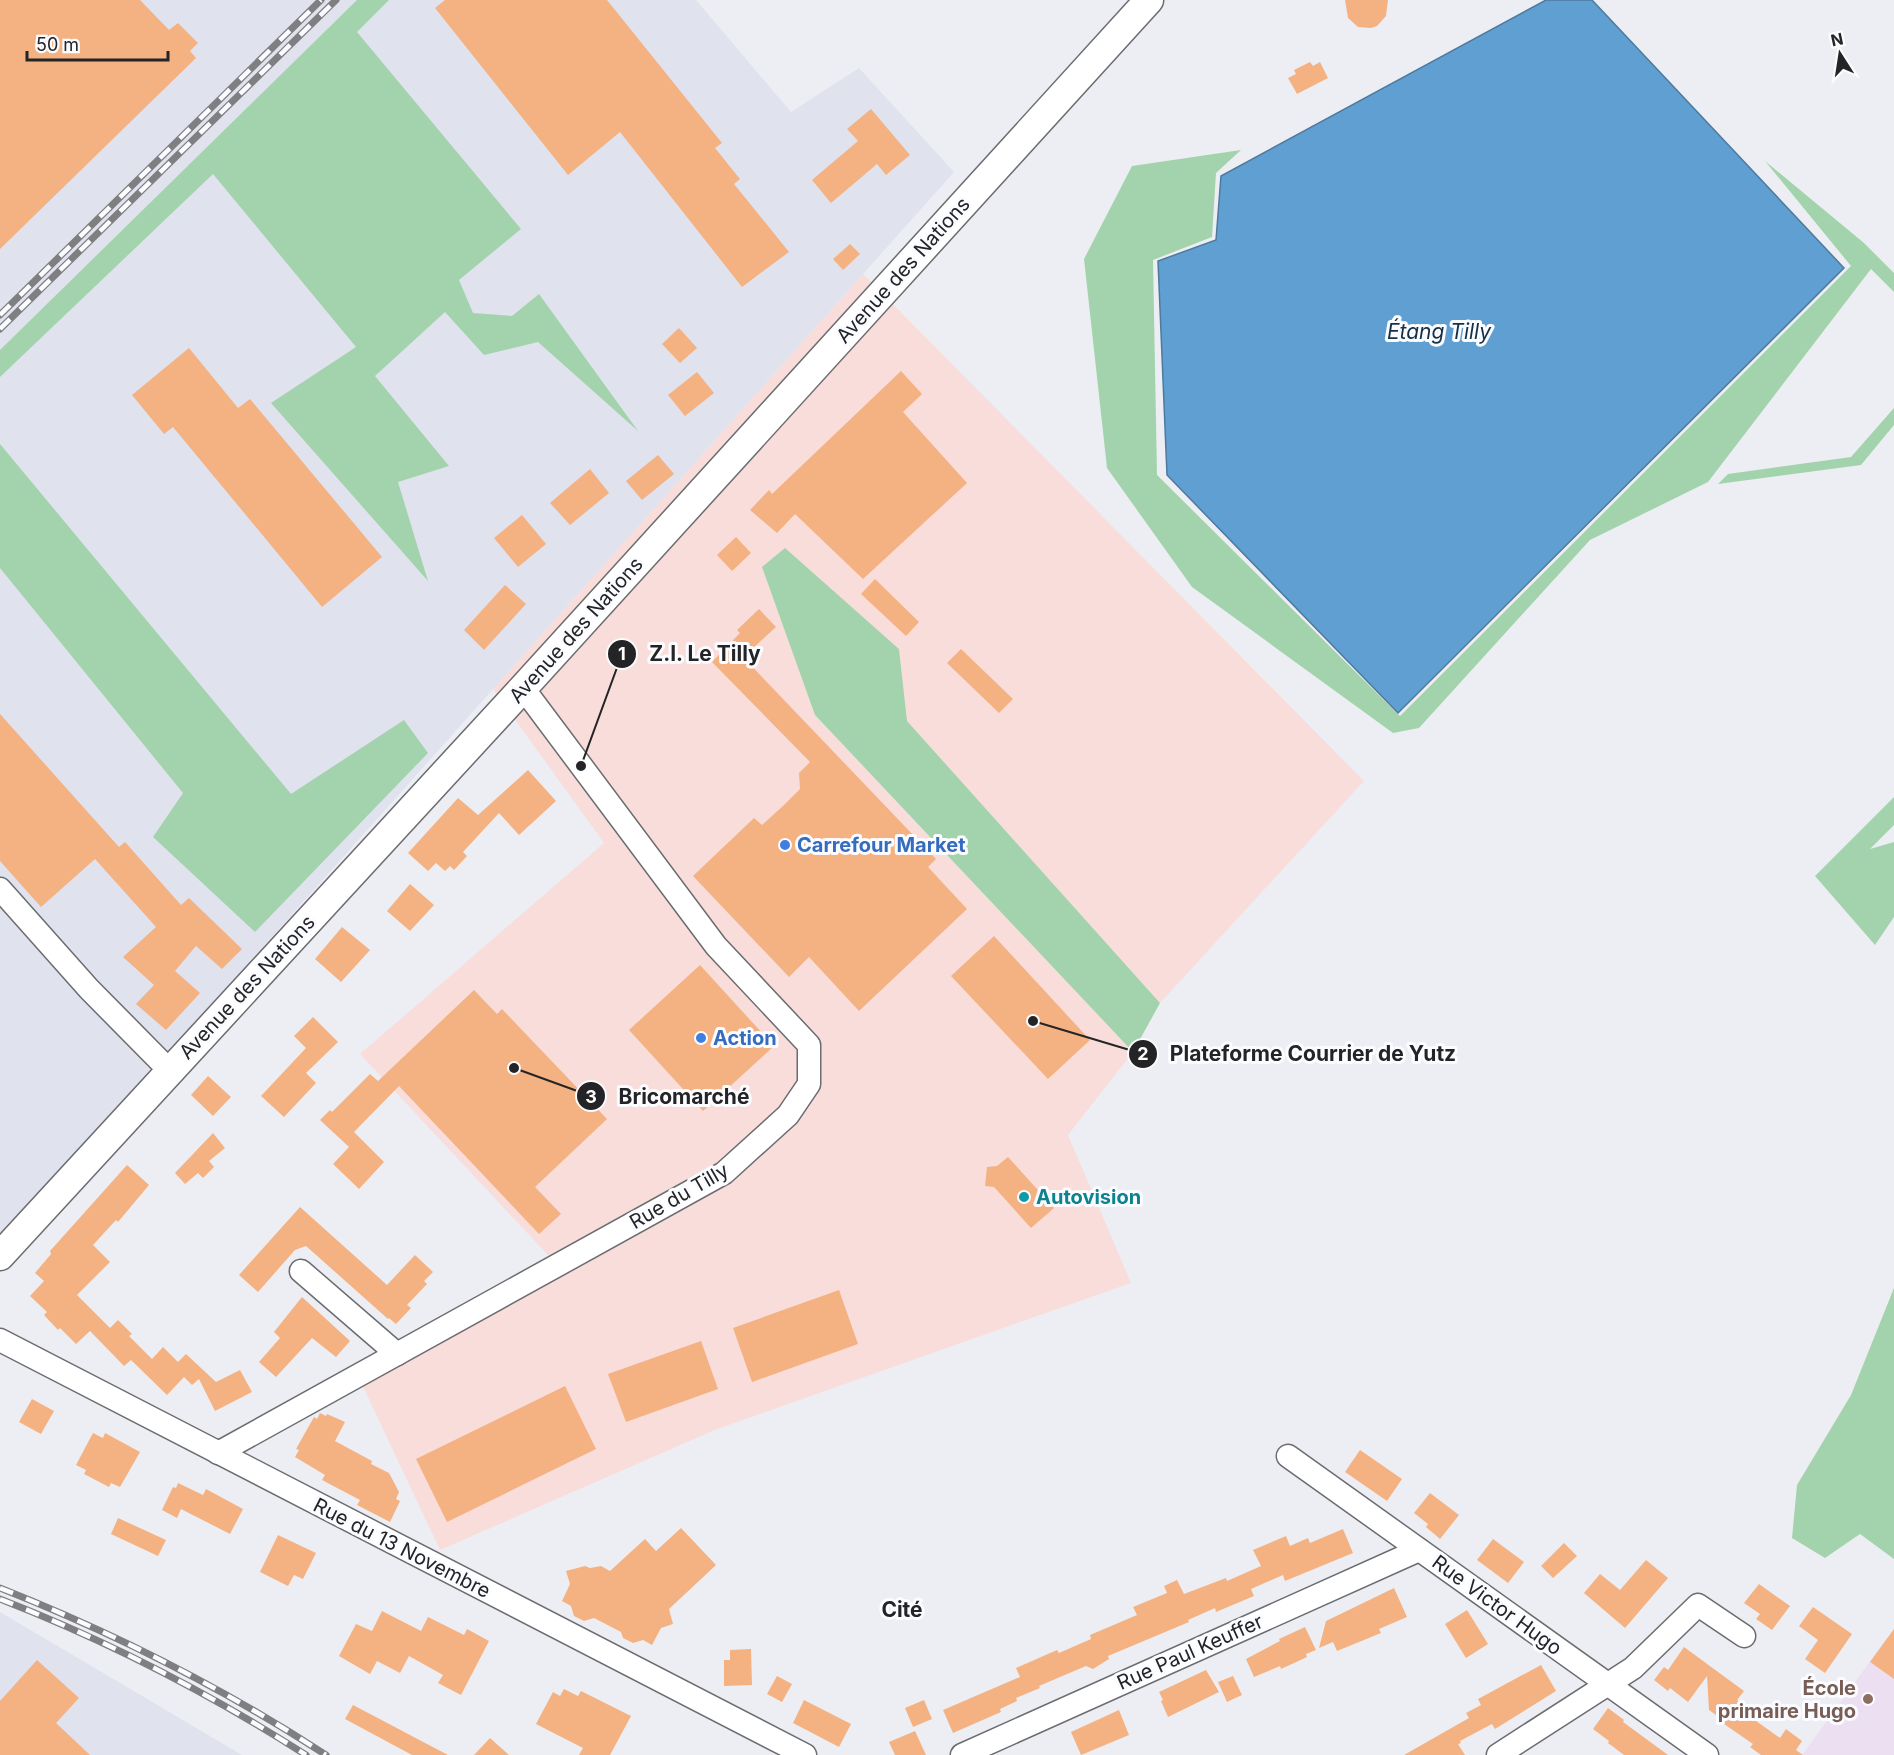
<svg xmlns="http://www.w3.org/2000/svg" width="1894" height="1755" viewBox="0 0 1894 1755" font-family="Inter,sans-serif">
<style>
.commercial{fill:#f8dddb}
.built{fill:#e0e2ee}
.education{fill:#eddff2}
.green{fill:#a3d3ad}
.water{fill:#609fd2;stroke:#4e7a9e;stroke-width:1.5}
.building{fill:#f4b282}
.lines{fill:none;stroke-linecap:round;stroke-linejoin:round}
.minor-casing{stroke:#6b6c70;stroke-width:25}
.major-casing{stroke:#6b6c70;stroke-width:31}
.minor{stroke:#fff;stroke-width:22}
.major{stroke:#fff;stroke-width:28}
.rail-casing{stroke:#7f7f82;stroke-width:7}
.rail{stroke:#fbfcff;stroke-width:4.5;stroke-dasharray:14;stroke-linecap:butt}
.shop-dot{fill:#3f7fe0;stroke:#fbfcff;stroke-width:2}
.culture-dot{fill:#0f9aa8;stroke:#fbfcff;stroke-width:2}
.education-dot{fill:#8d6e63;stroke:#fbfcff;stroke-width:2}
.labels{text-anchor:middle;stroke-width:6;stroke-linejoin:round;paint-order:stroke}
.street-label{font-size:20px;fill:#242426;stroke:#fbfcff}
.shop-label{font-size:20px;font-weight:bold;fill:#366cbe;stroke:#fbfcff;text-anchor:start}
.culture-label{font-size:20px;font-weight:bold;fill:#0d838f;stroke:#fbfcff;text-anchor:start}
.education-label{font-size:20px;font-weight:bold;fill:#785e54;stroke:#fbfcff;text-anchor:end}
.water-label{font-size:21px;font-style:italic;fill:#143046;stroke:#fbfcff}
.neighbourhood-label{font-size:21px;font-weight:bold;fill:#242426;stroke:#fbfcff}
.leader{fill:none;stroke:#242426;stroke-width:2}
.callout-dot{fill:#242426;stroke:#fbfcff;stroke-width:2}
.mark-label{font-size:18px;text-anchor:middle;font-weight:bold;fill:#fff}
.callout-label{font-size:21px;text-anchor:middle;font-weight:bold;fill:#242426;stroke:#fbfcff;stroke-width:6;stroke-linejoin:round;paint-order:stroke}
</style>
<rect width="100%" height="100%" fill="#edeef3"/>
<polygon class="commercial" points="863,274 1364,781 1160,1003 906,721 899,649 785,549 815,715 1133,1052 1068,1135 1131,1283 717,1429 440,1550 358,1376 560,1268 360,1054 604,843 493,689"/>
<g class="built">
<polygon points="0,0 696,0 791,112 859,68 954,172 0,1242"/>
<polygon points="0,1612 242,1755 0,1755"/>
</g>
<polygon class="education" points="1887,1638 1894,1643 1894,1755 1802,1755"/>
<g class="green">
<polygon points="357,0 389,0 357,32 521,229 459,280 473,313 512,316 539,294 638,431 538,342 484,355 445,312 375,376 449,466 398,482 428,581 271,403 356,347 213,174 0,377 0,350"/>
<polygon points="1241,150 1216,173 1212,237 1153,260 1157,475 1400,716 1851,266 1765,161 1864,243 1894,273 1894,292 1871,269 1708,482 1590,540 1419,728 1393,733 1192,587 1107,468 1084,259 1132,166"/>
<polygon points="1894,408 1894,425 1861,465 1718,484 1728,474 1851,457"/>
<polygon points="0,444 291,794 404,720 428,753 255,932 153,837 183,793 0,568"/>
<polygon points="785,548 899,649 907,721 1160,1003 1133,1052 815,715 762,567"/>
<polygon points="1894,797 1894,825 1870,849 1894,842 1894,917 1875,945 1815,876"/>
<polygon points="1894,1288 1894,1559 1860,1534 1825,1558 1792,1538 1797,1485 1851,1395"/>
</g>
<polygon class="water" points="1546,0 1592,0 1844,268 1398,713 1167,475 1158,261 1216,240 1221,176"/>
<g class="building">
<polygon points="0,0 140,0 169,30 178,23 198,43 190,51 196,58 0,249"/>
<polygon points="445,0 607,0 722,143 715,148 740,179 734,184 789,252 742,287 620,132 568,175 435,8"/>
<polygon points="1345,0 1388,0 1386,16 1377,26 1371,28 1358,27 1348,18"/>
<polygon points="1310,62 1313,66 1320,62 1328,78 1297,94 1288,78 1296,74 1294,70"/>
<polygon points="871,109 910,155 886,175 877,164 831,203 812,180 858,141 847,129"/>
<polygon points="850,244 860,254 843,270 833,259"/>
<polygon points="679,328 697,348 680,363 662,344"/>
<polygon points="189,348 238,408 250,399 382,557 322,607 173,427 164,434 132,395"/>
<polygon points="901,371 922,394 903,412 967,483 863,579 795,514 777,533 750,510 769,490 772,494"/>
<polygon points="697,372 714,393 685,416 668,395"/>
<polygon points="658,455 674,474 642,500 626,481"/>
<polygon points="590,469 609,493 570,525 550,503"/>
<polygon points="522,515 546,544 518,567 494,538"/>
<polygon points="736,537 751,553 732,571 717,555"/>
<polygon points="875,579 919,622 906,636 861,594"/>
<polygon points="505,585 526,604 484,650 464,630"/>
<polygon points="759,609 776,627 743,657 936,859 928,867 967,909 859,1011 809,957 789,977 693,876 754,818 762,825 783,806 800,789 799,773 810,762 712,662 740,633 737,630"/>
<polygon points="961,649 1013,699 999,713 947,663"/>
<polygon points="0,714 119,847 125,842 181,905 189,898 242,949 222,969 196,946 175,971 200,993 166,1030 136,1004 154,985 123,957 156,927 95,859 41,907 0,861"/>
<polygon points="528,770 556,801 519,835 499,813 463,852 467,856 454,870 450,866 445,871 436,863 428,871 408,853 458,798 478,815"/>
<polygon points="410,884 434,905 410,931 387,911"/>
<polygon points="342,927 370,950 341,982 315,959"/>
<polygon points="994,936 1090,1040 1048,1079 951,976"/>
<polygon points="700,965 774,1046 703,1111 629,1030"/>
<polygon points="474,990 497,1014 502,1009 607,1119 535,1187 561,1214 539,1234 399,1086 354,1132 384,1162 359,1189 333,1164 349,1147 320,1120 330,1110 332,1112 370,1074 378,1081"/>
<polygon points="313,1017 338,1042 306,1073 316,1083 284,1117 261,1096 306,1048 294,1036"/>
<polygon points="208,1076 231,1097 213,1116 191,1095"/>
<polygon points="213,1133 225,1148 209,1161 214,1167 203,1178 198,1173 185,1184 175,1173"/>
<polygon points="1008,1157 1054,1208 1031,1228 994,1187 985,1186 987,1167 997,1166"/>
<polygon points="127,1165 149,1185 118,1222 116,1220 93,1245 110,1262 77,1295 110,1328 118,1320 132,1334 129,1336 152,1359 163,1347 178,1362 186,1354 216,1382 240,1370 252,1392 215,1411 199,1379 192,1385 184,1377 167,1395 131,1360 124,1366 90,1331 76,1344 60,1328 58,1330 44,1315 47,1312 30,1296 44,1281 35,1273 51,1254 50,1251"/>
<polygon points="300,1207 387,1285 415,1255 433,1272 424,1281 427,1284 407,1305 411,1308 396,1324 389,1318 388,1319 306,1246 295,1250 258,1292 239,1275"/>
<polygon points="839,1290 858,1344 752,1382 733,1328"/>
<polygon points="302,1297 350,1341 336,1357 312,1338 276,1377 259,1362 280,1338 274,1332"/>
<polygon points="701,1341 718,1389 626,1422 608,1374"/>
<polygon points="565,1386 596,1449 447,1522 416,1459"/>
<polygon points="32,1399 54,1411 41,1434 19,1422"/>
<polygon points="320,1413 326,1416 327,1414 345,1422 335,1441 372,1461 371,1464 389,1473 399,1492 396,1499 400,1501 390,1522 357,1505 360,1500 322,1480 325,1475 295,1457 299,1450 296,1449 314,1417 317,1419"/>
<polygon points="93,1433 103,1438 105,1433 140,1452 120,1487 111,1483 109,1487 84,1474 86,1470 76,1465"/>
<polygon points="1360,1450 1402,1479 1387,1501 1345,1472"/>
<polygon points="178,1483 203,1495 206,1489 243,1509 230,1534 181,1509 177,1518 162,1510 173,1487 176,1488"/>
<polygon points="1430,1493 1459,1515 1440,1539 1426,1527 1428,1524 1414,1513"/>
<polygon points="118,1518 166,1540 158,1556 111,1534"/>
<polygon points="681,1528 716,1565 669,1609 673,1624 661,1628 652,1645 643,1640 633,1643 623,1638 621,1632 594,1618 584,1621 574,1616 571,1606 562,1601 570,1584 566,1571 585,1566 590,1568 601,1566 610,1571 645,1539 656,1551"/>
<polygon points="1343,1529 1353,1553 1285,1581 1283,1575 1251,1589 1254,1596 1216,1612 1215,1608 1188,1620 1189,1622 1108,1656 1109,1659 1093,1669 1086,1666 1039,1686 1040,1688 1016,1698 1017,1701 1000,1709 1001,1712 953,1733 943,1710 1020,1677 1016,1668 1057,1650 1059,1653 1091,1639 1090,1635 1137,1615 1133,1607 1167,1593 1164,1586 1177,1580 1184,1594 1226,1578 1227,1581 1261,1566 1253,1550 1286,1536 1290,1546 1308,1538 1310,1543"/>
<polygon points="278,1535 316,1553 303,1579 294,1575 288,1586 260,1572"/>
<polygon points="1493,1539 1524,1562 1508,1583 1477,1560"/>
<polygon points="1564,1543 1577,1556 1553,1578 1541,1566"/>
<polygon points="1646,1560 1668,1578 1625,1628 1584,1593 1600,1574 1620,1590"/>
<polygon points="1759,1584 1790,1606 1772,1630 1756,1619 1760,1614 1744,1603"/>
<polygon points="1394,1588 1407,1617 1379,1629 1381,1633 1337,1651 1333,1642 1319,1648 1326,1621"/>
<polygon points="1813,1607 1852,1634 1825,1673 1805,1659 1818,1640 1799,1626"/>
<polygon points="1467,1610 1488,1644 1466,1658 1445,1624"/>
<polygon points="382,1611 421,1631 428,1617 464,1635 467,1629 489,1641 461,1695 438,1683 443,1675 409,1656 400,1673 377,1661 370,1674 339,1656 356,1624 372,1631"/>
<polygon points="1305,1627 1316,1650 1306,1654 1307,1657 1281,1669 1280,1666 1254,1677 1246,1659 1280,1641 1279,1639"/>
<polygon points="1894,1629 1894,1679 1870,1662"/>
<polygon points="1684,1647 1744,1691 1737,1700 1753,1711 1749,1716 1780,1738 1786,1729 1802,1741 1796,1750 1803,1755 1761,1755 1750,1747 1753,1744 1724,1724 1723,1720 1709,1710 1707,1676 1688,1702 1670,1688 1668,1691 1654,1680 1664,1667 1668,1670"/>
<polygon points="751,1649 752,1685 724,1686 724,1660 730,1660 730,1650"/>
<polygon points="37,1660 79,1698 56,1723 90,1755 0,1755 0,1701"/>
<polygon points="1541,1665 1556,1691 1495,1729 1492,1724 1460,1741 1461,1743 1458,1744 1465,1755 1404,1755 1469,1718 1466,1713 1481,1705 1478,1699"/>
<polygon points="1206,1670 1219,1692 1168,1717 1161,1701 1163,1700 1159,1692"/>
<polygon points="777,1676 792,1684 782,1702 767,1694"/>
<polygon points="1233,1676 1242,1695 1227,1702 1218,1682"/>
<polygon points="564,1689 578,1696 581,1691 631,1716 610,1755 579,1755 583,1748 536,1724 553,1692 560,1696"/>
<polygon points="804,1700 851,1724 839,1747 793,1723"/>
<polygon points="924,1700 932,1719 913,1727 905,1708"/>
<polygon points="353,1705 448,1755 412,1755 345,1719"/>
<polygon points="1608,1708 1624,1720 1623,1722 1668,1755 1624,1755 1608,1743 1609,1741 1593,1729"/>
<polygon points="1119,1710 1129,1735 1081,1755 1071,1732"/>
<polygon points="915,1731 926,1755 895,1755 889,1742"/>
<polygon points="490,1738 509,1755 474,1755"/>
</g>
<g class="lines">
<g class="minor-casing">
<g id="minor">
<polyline points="0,889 89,989 170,1071"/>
<polyline points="301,1271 397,1354"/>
<polyline points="0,1340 805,1755"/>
<polyline points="218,1453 724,1173 788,1115 809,1084 809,1045 716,946 523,688"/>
<polyline points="1288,1456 1707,1755"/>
<polyline points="962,1755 1419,1550"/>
<polyline points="1498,1755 1633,1668 1698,1605 1744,1636"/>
</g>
</g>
<g class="major-casing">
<polyline id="major" points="0,1256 523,688 1149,0"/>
</g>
<use href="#minor" class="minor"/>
<use href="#major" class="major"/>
<g class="rail-casing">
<g id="rail">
<polyline points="0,315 321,0"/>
<polyline points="0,329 336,0"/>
<path d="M0 1588C114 1633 223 1688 326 1755"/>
<path d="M0 1599C108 1641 209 1693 306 1755"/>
</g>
</g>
<use href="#rail" class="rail"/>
</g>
<g class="shop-dot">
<circle cx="785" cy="845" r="6"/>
<circle cx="701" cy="1038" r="6"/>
</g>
<circle class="culture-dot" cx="1024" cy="1197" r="6"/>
<circle class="education-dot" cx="1868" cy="1699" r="6"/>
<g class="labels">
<g class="street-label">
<text transform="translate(903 270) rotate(-48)" y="7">Avenue des Nations</text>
<text transform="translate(576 630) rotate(-48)" y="7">Avenue des Nations</text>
<text transform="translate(247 987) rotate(-47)" y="7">Avenue des Nations</text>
<text transform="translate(679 1196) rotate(-30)" y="7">Rue du Tilly</text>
<text transform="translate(402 1548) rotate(27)" y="7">Rue du 13 Novembre</text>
<text transform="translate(1497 1605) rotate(36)" y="7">Rue Victor Hugo</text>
<text transform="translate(1190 1652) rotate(-24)" y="7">Rue Paul Keuffer</text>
</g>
<g class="shop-label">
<text x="797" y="852">Carrefour Market</text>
<text x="713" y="1045">Action</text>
</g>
<g class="culture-label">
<text x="1036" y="1204">Autovision</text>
</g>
<g class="education-label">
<text x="1856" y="1695">École<tspan x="1856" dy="23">primaire Hugo</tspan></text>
</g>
<g class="water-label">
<text x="1439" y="339">Étang Tilly</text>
</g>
<g class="neighbourhood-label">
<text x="902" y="1617">Cité</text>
</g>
</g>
<path class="leader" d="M581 766L622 654M1033 1021L1143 1054M514 1068L591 1096"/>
<g class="callout-dot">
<circle cx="581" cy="766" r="6"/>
<circle cx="1033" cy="1021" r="6"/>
<circle cx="514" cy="1068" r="6"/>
<circle cx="622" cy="654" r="15"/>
<circle cx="1143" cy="1054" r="15"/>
<circle cx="591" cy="1096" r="15"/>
</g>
<g class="mark-label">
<text x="622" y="660">1</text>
<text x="1143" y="1060">2</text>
<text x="591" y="1103">3</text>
</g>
<g class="callout-label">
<text x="705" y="661">Z.I. Le Tilly</text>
<text x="1313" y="1061">Plateforme Courrier de Yutz</text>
<text x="684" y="1104">Bricomarché</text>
</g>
<g transform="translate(1840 54) rotate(348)" stroke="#fbfcff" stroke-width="4.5" paint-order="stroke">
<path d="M0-4.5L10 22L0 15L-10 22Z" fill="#242426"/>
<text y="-9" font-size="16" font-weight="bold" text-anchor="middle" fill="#242426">N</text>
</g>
<path d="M27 51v9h141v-9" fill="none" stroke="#242426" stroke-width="3"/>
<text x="36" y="51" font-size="18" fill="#242426" stroke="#fbfcff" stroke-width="4.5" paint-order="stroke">50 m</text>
</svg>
